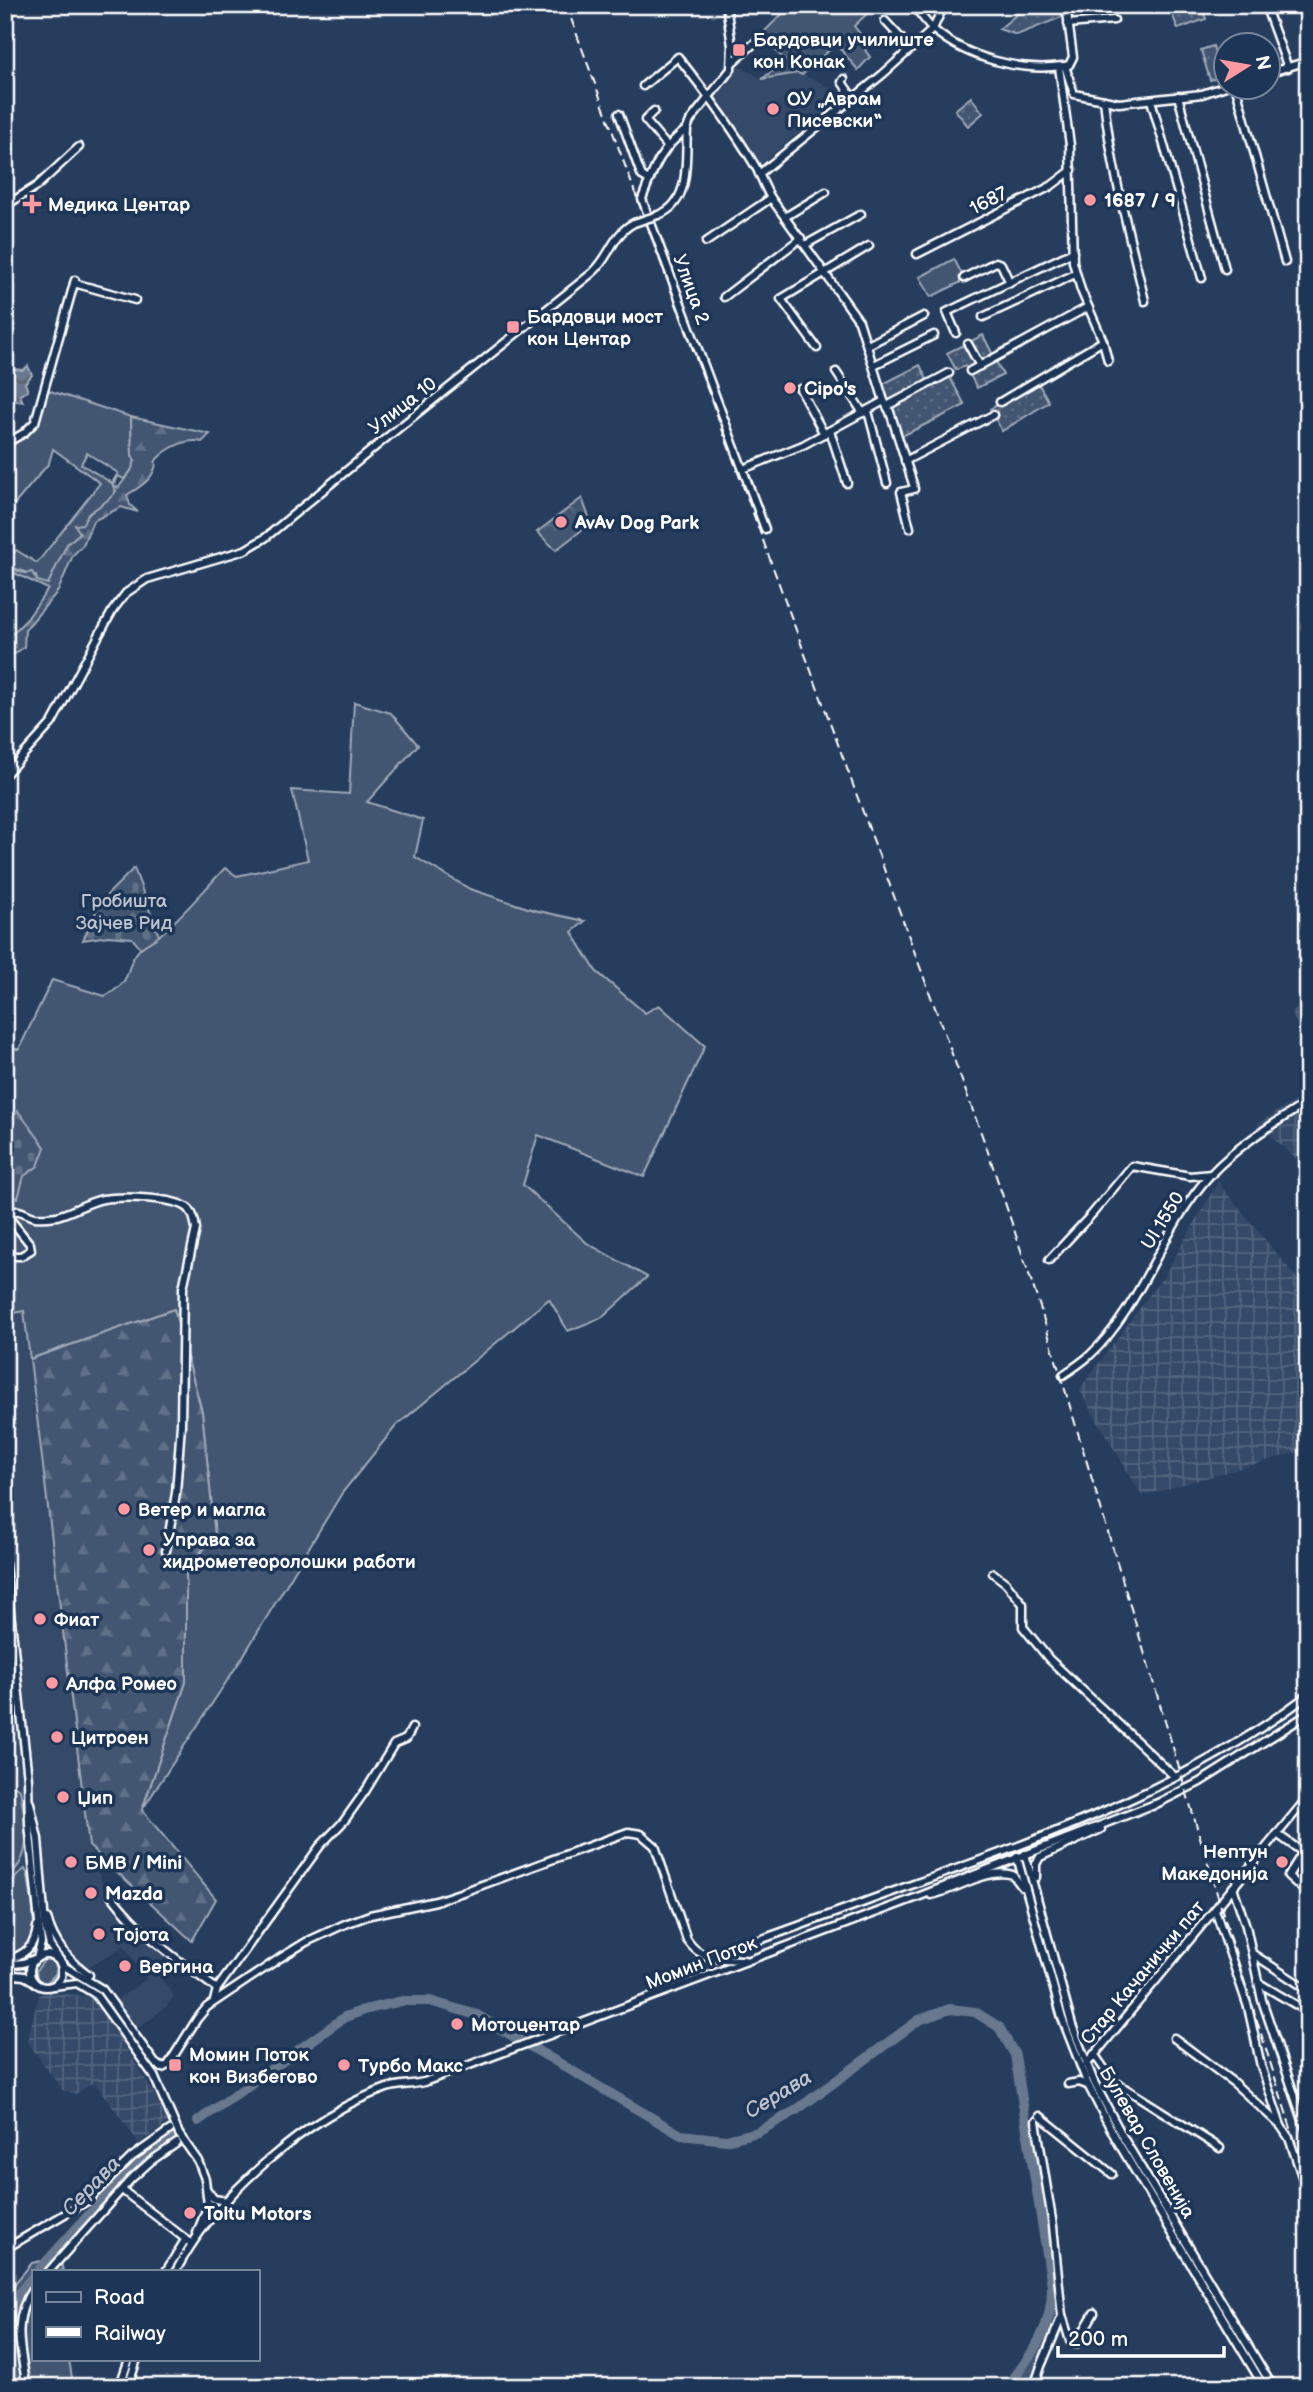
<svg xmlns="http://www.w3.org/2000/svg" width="1313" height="2392" viewBox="0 0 1313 2392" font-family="'Balsamiq Sans',sans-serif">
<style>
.built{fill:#344a68}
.industrial{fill:url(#industrial-grid)}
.grass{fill:#425672;stroke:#a0aab8;stroke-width:2;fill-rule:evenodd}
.forest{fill:url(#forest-firs);stroke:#a0aab8;stroke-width:2}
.cemetery{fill:url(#cemetery-stones);stroke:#a0aab8;stroke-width:2}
.park{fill:url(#park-crowns);stroke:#a0aab8;stroke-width:2}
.garden{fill:url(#garden-dots);stroke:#a0aab8;stroke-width:2}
.water{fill:url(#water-waves);stroke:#a4aebb;stroke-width:2}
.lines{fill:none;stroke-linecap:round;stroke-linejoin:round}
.river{stroke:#67788e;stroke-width:10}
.minor-casing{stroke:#fff;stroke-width:11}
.minor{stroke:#1d3557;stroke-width:6}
.rail{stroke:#fff;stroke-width:2;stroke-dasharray:10 5;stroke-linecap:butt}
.minor-bridge-casing{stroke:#fff;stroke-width:11;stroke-linecap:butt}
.minor-bridge{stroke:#1d3557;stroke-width:6}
.poi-dot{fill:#ff9aa2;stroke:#1d3557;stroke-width:2.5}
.labels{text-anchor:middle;stroke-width:7;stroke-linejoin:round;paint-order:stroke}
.poi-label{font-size:19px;font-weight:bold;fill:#fff;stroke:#1d3557;text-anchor:start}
.street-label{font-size:19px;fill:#fff;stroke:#1d3557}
.park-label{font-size:19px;fill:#bdc4ce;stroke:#1d3557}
.water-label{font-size:21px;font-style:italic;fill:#bbc2cc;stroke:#1d3557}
</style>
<defs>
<pattern id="industrial-grid" width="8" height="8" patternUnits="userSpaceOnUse" patternTransform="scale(1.75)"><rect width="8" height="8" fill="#344a68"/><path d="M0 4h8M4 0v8" fill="none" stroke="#52657f"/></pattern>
<pattern id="forest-firs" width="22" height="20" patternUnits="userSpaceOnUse" patternTransform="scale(1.75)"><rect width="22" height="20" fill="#425672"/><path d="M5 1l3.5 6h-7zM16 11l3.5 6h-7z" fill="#5e6f87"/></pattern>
<pattern id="cemetery-stones" width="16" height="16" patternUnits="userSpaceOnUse" patternTransform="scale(1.75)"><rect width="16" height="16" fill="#425672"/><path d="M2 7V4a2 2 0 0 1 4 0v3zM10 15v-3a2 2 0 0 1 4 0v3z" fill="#5e6f87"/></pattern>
<pattern id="park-crowns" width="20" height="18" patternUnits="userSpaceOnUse" patternTransform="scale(1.75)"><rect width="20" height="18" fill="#425672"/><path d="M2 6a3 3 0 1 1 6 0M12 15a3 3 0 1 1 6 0" fill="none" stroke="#5e6f87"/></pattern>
<pattern id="garden-dots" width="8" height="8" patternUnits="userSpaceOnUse" patternTransform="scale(1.75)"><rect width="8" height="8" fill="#425672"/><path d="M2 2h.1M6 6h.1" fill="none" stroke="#5e6f87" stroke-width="1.8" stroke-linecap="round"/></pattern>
<pattern id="water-waves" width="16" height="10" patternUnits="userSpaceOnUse" patternTransform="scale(1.75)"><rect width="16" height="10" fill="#67788e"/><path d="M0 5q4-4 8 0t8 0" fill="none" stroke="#5a626d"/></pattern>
</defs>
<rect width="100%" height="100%" fill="#263d5e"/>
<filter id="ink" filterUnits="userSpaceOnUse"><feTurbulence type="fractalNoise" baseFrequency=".0143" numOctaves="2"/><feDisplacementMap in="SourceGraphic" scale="14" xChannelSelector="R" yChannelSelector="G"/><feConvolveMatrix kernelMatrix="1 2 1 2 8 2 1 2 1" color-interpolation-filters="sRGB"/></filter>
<g filter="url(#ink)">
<g class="built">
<polygon points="736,64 762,79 798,73 818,81 843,96 758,166 711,99"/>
<polygon points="24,1310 89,1846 104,1887 168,1953 155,1969 174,1996 166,2007 137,2029 116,2000 146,1979 124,1946 83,1970 67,1953 31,1894 5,1956 5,1682 14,1681 5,1564 5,1315"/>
</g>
<g class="industrial">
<polygon points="1308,1001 1308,1049 1291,1012"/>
<polygon points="1308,1093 1308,1169 1257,1124"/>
<polygon points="1218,1182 1308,1292 1308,1449 1142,1496 1079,1390 1165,1274"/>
<polygon points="49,1992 90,1997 96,2000 171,2121 139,2143 94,2082 76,2094 62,2090 27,2041 39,1995"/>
</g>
<g class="grass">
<polygon points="791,5 867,5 871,10 854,26 869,45 865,50 870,57 858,70 836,44 802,75 798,73 762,79 785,61 762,34"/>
<polygon points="954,259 965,280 931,297 920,277"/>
<path d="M44 389 131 417 132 455 135 461 131 471 124 479 118 476 113 486 116 491 111 499 88 514 80 533 67 544 48 585 37 581 36 576 8 566 6 562 16 550 37 563 100 483 53 449 49 463 14 505 5 496V444L33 425ZM87 453 118 473 112 483 81 464Z"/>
<path d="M354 702 391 713 418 745 367 802 423 820 415 857 470 889 534 910 585 921 572 932 596 971 645 1013 659 1005 705 1046 644 1177 538 1135 523 1185 587 1243 647 1277 603 1317 568 1331 549 1299 396 1426 342 1493 242 1658 142 1810 186 1682V1571L215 1536 202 1412 174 1309 30 1359 24 1311 5 1315V1049H19L52 980 105 996C137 979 122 968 139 950 145 943 154 940 161 934 184 914 204 890 225 868L237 876 308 860 292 790 349 794Z"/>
<path d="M13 1785 20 1789C24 1818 36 1855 9 1875L5 1844V1787Z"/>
<path d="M25 1869 28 1875C31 1903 48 1954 5 1956V1932C18 1924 13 1909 11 1896H7V1892L17 1875Z"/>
<path d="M46 1958 55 1961C60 1973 53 1977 45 1984L37 1978 36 1971Z"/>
<polygon points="60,2257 63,2271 33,2271 33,2359 69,2359 73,2384 68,2387 5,2387 5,2310 16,2282 32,2263"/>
<path d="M1052 2298 1062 2316 1034 2387H1007C1028 2359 1049 2333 1052 2298Z"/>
</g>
<g class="forest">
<path d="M131 417 210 434 202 442C188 438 169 447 158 458 153 463 157 462 155 468 151 481 138 488 127 495L130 505 138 512 121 507 93 521 83 545 73 555 58 591 25 630 24 647 13 655 5 654V641L27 619 48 589 6 569 5 563C11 567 22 576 32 572L37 581 48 584 67 544 80 533 75 525 83 524C88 508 108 505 116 491L113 485 118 488 131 471 135 461 132 455Z"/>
<polygon points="174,1309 202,1412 215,1536 186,1568 186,1682 142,1810 216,1899 192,1941 89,1846 30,1359"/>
</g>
<g class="cemetery">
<polygon points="134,868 159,936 140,948 132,938 108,936 83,940 101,901"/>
<polygon points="18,1111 45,1147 38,1166 24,1176 18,1198 5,1196 5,1126"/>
</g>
<polygon class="park" points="582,498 591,523 556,550 537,532"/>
<g class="garden">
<polygon points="1028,5 1059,5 1062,17 1017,35 999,29"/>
<polygon points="1175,5 1201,5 1206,19 1178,29 1171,11"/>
<polygon points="1213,46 1222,77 1210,80 1201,50"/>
<polygon points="971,97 983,113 968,126 955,110"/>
<polygon points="983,335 1003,375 977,388 965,366 956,370 947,353"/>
<polygon points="920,365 928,382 889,404 886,401 881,385"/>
<polygon points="949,376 965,405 900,437 889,406"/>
<polygon points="1038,383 1049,402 1002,431 990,409"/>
</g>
<polygon class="water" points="5,359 11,369 23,370 28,366 32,375 25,383 28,391 20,395 23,402 5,399 5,391 10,388"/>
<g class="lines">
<g class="river">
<path d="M198 2121 345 2017 364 2010 402 2001H430L477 2015 681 2135 726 2140 758 2132 795 2111 919 2020 950 2009 975 2012 999 2027 1015 2055 1052 2285C1053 2329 1032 2354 1007 2387"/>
<polyline points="38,2271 124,2176 143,2159 179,2134"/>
<path d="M14 2387C6 2341 0 2314 33 2276"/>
</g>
<g class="minor-casing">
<g id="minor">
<path d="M913 5C920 13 926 23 934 30 967 58 1020 72 1062 66"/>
<polyline points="1265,5 1288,68"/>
<polyline points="885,21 911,49"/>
<polyline points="1068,24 1114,20"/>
<polyline points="733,62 759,39"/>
<polyline points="1065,66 1074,94 1119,103 1202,94 1226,86"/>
<polyline points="1065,66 1069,65 1073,57 1066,5"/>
<polyline points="1059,67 1070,145 1073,262 1081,290 1103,341 1108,361"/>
<polyline points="1268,73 1308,61"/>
<polyline points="844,79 842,82 853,98"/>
<path d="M643 86 678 57C705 91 732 127 754 164 761 175 764 187 771 198L859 321 884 401 890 412 913 484 914 489 901 492 910 528"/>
<polyline points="1236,88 1285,262"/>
<polyline points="1178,96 1225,269"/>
<path d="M1104 100C1111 168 1129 234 1145 301"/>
<polyline points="1151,100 1202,278"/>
<polyline points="654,111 645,120 667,146"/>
<polyline points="619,114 639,169 642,176 649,180"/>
<path d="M687 129C660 149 654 168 642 199L765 529"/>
<polyline points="759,174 883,74 933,29 944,5"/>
<polyline points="5,206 37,186 79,147"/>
<path d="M658 215C692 203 685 159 687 129L690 121 731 69 732 46 726 5"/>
<polyline points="785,217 826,192"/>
<polyline points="706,242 771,198"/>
<polyline points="805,245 861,214"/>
<polyline points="917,254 1051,186 1072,170"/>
<polyline points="964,278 996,262 1001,264 1010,283"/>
<polyline points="74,283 135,300"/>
<polyline points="724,297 801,238"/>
<polyline points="983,317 1075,274"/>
<polyline points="956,333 947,312 1073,252"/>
<polyline points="968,344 980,366"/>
<polyline points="868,345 924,316"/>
<polyline points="817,348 781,299 869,246"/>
<polyline points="874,365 934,335"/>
<polyline points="970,371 1088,307"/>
<polyline points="836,372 863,413"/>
<polyline points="800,389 824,434"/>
<polyline points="1000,402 1103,341"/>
<polyline points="887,406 949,373"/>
<polyline points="868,411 887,483"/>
<polyline points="830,431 847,483"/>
<polyline points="5,444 24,433 35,422 75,280"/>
<polyline points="905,461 993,415"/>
<polyline points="743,469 803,445 884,401"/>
<path d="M5 775 52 723 98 637 113 610 126 593 147 579 245 550 265 538 380 443 592 273C610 258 612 234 634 223"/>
<path d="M5 1256H21L31 1250 30 1244 10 1219V1213C20 1207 25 1215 35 1217 42 1218 50 1217 57 1216 73 1212 87 1202 103 1199 120 1196 177 1197 189 1209 194 1215 195 1222 196 1229L183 1288 181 1424 176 1493 166 1551"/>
<polyline points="1049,1260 1092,1214 1132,1166 1190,1176 1212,1174"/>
<path d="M1063 1375C1072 1369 1081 1363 1089 1356 1143 1306 1161 1229 1210 1175 1238 1145 1273 1124 1308 1102"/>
<polyline points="5,1564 28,1779 29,1824 41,1943 37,1958 23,1963 5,1965"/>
<polyline points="993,1573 1006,1583 1023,1604 1023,1627 1049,1659 1175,1777"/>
<path d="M30 1803 38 1839 45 1925 50 1946 64 1966 102 1989 155 2063 162 2068 168 2065 197 2019 207 2007 280 1958 306 1942 345 1924 370 1915 436 1901 460 1893 628 1832 641 1834 655 1846 687 1940C701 1961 721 1959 744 1960"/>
<polyline points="1152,1806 1200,1782 1308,1714"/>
<polyline points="1277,1834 1301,1851"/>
<polyline points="1308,1844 1288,1876 1308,1894"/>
<polyline points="1025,1854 1072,2025 1094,2082 1124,2139 1273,2387"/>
<polyline points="1017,1857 1062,2018 1088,2085 1116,2139 1264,2387"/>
<polyline points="1036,1877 1036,1864 1040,1857 1101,1829"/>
<polyline points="1233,1887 1246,1926 1262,2000 1308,2135"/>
<path d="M111 1895C140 1934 179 1961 217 1989L214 2001"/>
<path d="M931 1895C957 1890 987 1867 1013 1875L1022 1887"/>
<polyline points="1215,1910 1248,2007 1261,2066 1281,2126"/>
<path d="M47 1918C54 1944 68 1959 89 1975"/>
<polyline points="1253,1954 1308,1990"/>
<circle cx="46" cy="1971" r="16"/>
<path d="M711 1957C778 1934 845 1909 911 1885 1050 1836 1189 1785 1308 1695"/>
<path d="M5 1960C24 1956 35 1947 37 1927"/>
<polyline points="5,1974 24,1976 33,1981"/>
<polyline points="1259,1983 1308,2012"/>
<polyline points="53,1986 77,1983 95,1994 154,2076 179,2134 198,2161 205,2179 208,2205 197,2233"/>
<polyline points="217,1989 320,1846 344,1821 366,1790 394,1744 406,1739 412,1728"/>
<polyline points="1174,2038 1234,2083 1281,2126 1289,2138 1308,2194"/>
<polyline points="1094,2054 1112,2080 1220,2148"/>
<polyline points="1086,2065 1308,1797"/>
<polyline points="1068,2084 1079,2082 1087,2085"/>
<polyline points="1040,2116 1112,2174"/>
<polyline points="122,2190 192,2244"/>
<polyline points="208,2191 214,2199 227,2201"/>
<polyline points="5,2249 87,2201 132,2157 170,2130"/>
<polyline points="49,2271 131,2179 151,2161 177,2143"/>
<polyline points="166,2271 185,2240"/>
<path d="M176 2271C214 2197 308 2115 387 2088 398 2084 412 2085 424 2082L915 1898 1155 1804"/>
<polyline points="1063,2318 1070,2341 1076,2344 1094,2313"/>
<polyline points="122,2379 129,2359"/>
<path d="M27 2387C21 2351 11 2320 33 2288"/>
<polyline points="128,2387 137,2359"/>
<polyline points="1034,2387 1041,2366 1062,2316 1053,2226 1036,2121"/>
</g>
</g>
<use href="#minor" class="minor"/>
<polyline class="rail" points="566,5 987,1149 1040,1307 1222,1910 1308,2182"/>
<g class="minor-bridge-casing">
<polyline id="minor-bridge" points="634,223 658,215"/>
</g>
<use href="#minor-bridge" class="minor-bridge"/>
</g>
</g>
<g class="poi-dot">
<rect x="732" y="43" width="14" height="14" rx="3.5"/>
<circle cx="773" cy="109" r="7"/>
<circle cx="1090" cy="200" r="7"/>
<path d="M28.5 193.5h7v7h7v7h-7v7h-7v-7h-7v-7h7z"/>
<rect x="506" y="320" width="14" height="14" rx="3.5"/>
<circle cx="790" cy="388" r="7"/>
<circle cx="561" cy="522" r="7"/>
<circle cx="124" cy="1509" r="7"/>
<circle cx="149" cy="1550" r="7"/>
<circle cx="40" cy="1619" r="7"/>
<circle cx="52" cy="1683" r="7"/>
<circle cx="57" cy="1737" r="7"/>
<circle cx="63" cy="1797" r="7"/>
<circle cx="71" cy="1862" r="7"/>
<circle cx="1282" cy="1862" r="7"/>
<circle cx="91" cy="1893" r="7"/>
<circle cx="99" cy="1934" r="7"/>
<circle cx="125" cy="1966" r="7"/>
<circle cx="457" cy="2024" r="7"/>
<rect x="168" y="2058" width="14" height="14" rx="3.5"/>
<circle cx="344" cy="2065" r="7"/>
<circle cx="190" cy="2213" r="7"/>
</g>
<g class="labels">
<g class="poi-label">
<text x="753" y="46">Бардовци училиште<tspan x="753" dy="22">кон Конак</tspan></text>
<text x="787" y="105">ОУ „Аврам<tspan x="787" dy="22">Писевски“</tspan></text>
<text x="1104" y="207">1687 / 9</text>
<text x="48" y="211">Медика Центар</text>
<text x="527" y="323">Бардовци мост<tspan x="527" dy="22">кон Центар</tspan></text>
<text x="804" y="395">Cipo's</text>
<text x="575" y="529">AvAv Dog Park</text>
<text x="138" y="1516">Ветер и магла</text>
<text x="163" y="1546">Управа за<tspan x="163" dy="22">хидрометеоролошки работи</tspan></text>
<text x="54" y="1626">Фиат</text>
<text x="66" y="1690">Алфа Ромео</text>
<text x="71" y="1744">Цитроен</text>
<text x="77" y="1804">Џип</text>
<text x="1268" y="1858" text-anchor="end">Нептун<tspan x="1268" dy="22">Македонија</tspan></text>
<text x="85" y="1869">БМВ / Mini</text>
<text x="105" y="1900">Mazda</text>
<text x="113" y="1941">Тојота</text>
<text x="139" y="1973">Вергина</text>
<text x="471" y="2031">Мотоцентар</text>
<text x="189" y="2061">Момин Поток<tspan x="189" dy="22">кон Визбегово</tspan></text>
<text x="358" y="2072">Турбо Макс</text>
<text x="204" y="2220">Toltu Motors</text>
</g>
<g class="street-label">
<text transform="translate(988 200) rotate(-27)" y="7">1687</text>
<text transform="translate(692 289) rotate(70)" y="7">Улица 2</text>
<text transform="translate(402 405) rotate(-38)" y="7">Улица 10</text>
<text transform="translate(1162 1220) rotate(-58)" y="7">Ul 1550</text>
<text transform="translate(701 1962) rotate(-21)" y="7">Момин Поток</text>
<text transform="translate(1142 1972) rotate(-50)" y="7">Стар Качанички пат</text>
<text transform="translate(1148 2142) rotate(60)" y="7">Булевар Словенија</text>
</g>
<g class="park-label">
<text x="124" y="907">Гробишта<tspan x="124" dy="22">Зајчев Рид</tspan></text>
</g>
<g class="water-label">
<text transform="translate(778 2094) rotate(-31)" y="7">Серава</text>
<text transform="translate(91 2186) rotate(-46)" y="7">Серава</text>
</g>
</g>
<rect width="1313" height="2392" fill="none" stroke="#1d3557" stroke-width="28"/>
<rect x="14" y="14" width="1285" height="2364" fill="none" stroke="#fff" stroke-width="2.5" filter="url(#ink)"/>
<rect x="32" y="2270" width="228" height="91" fill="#1d3557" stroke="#77869a" stroke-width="2"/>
<rect x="46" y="2292" width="35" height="10" fill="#1d3557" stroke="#77869a" stroke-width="2"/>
<text x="94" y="2304" font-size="21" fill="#ffffff">Road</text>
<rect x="46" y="2327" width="35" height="10" fill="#ffffff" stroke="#77869a" stroke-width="2"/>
<text x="94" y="2340" font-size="21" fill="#ffffff">Railway</text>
<g transform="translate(1247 66) rotate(79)"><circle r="33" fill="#1d3557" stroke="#77869a" stroke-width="2"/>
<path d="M0-5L12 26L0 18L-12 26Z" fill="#ff9aa2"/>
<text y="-10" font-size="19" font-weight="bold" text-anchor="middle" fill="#ffffff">N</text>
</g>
<path d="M1058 2346v10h166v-10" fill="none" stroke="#ffffff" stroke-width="3.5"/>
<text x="1068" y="2346" font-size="21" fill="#ffffff" stroke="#1d3557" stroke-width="5" paint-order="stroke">200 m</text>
</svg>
